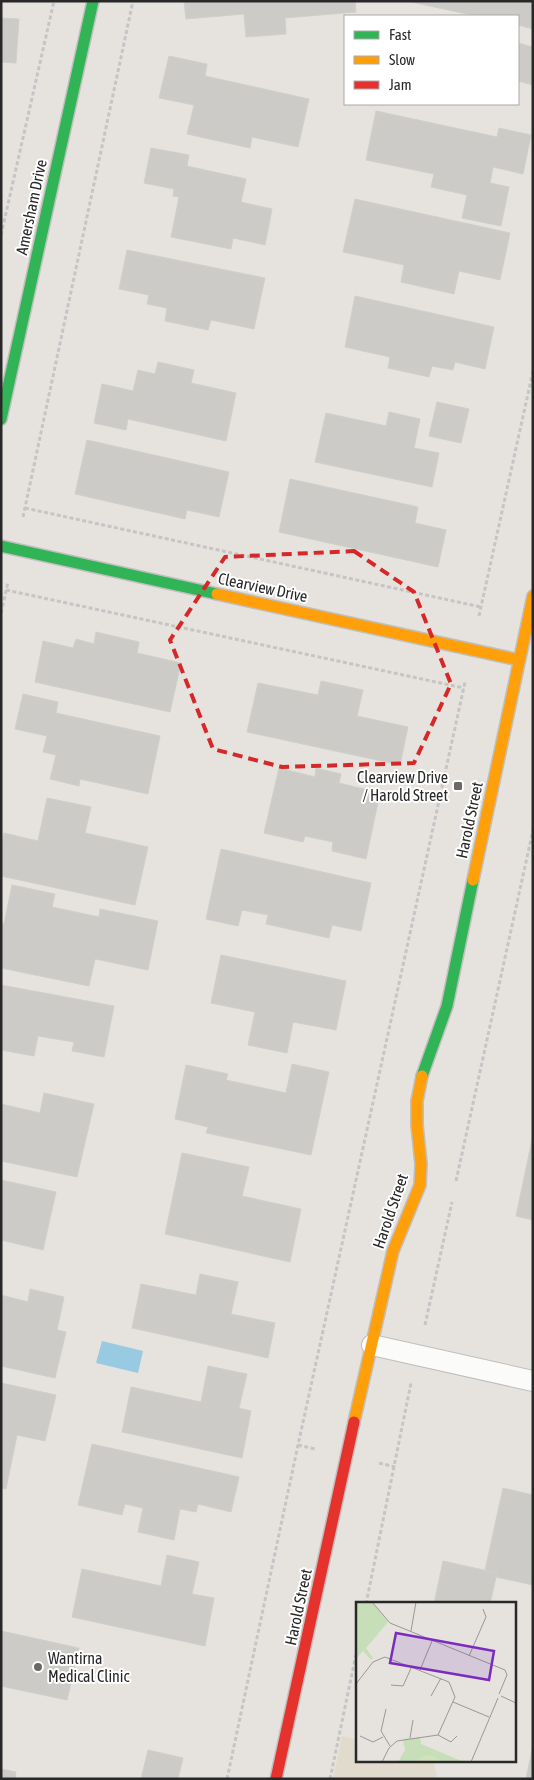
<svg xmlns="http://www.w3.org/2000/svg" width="534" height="1780" viewBox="0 0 534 1780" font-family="'Asap Condensed',sans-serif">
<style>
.education{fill:#e0dbcd}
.water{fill:#98cae2}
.building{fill:#cdcbc7;stroke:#d1cfca}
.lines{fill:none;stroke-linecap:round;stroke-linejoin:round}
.lane-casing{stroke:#c0bfbf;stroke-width:22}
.fast-casing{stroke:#c0bfbf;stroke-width:14}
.slow-casing{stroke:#c0bfbf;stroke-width:14}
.jam-casing{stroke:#c0bfbf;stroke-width:14}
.path{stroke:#c6c5c5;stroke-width:3;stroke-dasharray:4 2.5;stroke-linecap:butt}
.lane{stroke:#fbfbfa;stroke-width:20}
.fast{stroke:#30b455;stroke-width:11}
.slow{stroke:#ff9f0a;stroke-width:11}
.jam{stroke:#e5322d;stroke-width:11}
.marked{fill:none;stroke:#d62828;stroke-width:4;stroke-dasharray:10 6;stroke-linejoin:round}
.poi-dot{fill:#6a6968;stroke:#fff;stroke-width:2}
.labels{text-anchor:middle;stroke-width:4;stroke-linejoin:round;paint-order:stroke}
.street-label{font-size:16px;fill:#282828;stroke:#fff}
.poi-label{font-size:16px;fill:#282828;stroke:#fff;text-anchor:end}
.inset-road{fill:none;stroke:#9a9895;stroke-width:1}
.view{fill:#7b2cbf;fill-opacity:0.15;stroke:#7b2cbf;stroke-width:2.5}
.inset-edge{fill:none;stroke:#282828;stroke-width:2.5}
</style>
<rect width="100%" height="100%" fill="#e6e3de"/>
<polygon class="education" points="342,1736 358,1740 358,1761 434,1761 437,1779 333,1779"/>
<polygon class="water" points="102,1341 143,1351 138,1373 96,1363"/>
<g class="building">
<polygon points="184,1 355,1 356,12 285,18 286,34 246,37 244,14 186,19"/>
<polygon points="407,1 533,1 533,29 518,25 518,16 476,16"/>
<polygon points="1,18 19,19 16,63 1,62"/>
<polygon points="518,43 533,47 533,85 518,81"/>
<polygon points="169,56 207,64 205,76 309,99 298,147 252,137 250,148 187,134 194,105 159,98"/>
<polygon points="376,111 497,137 499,128 531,135 523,174 493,167 490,183 509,187 501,226 462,218 467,195 431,187 434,174 366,160"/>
<polygon points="151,148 189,155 187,166 246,179 241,202 272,209 265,245 233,238 231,249 171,237 179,197 173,196 174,189 144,183"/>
<polygon points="355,199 510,233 500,280 459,271 454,294 401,282 404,265 343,252"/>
<polygon points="127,250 265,278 254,329 211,320 208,330 165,321 167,308 147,304 149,295 119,289"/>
<polygon points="355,296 494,327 485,369 455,362 453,370 432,366 429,377 388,368 390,357 345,347"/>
<polygon points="158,362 194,370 191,383 236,393 226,441 128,419 126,430 94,423 102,384 133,391 138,370 155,374"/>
<polygon points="437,402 469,409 461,443 429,436"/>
<polygon points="389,412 420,419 414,448 439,453 432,487 315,462 326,413 386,426"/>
<polygon points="87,440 229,472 219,517 187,510 185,519 75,494"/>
<polygon points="290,479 418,507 415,523 446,530 438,567 279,532"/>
<polygon points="96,632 139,642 137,653 181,663 170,712 35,682 43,641 73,648 76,639 94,644"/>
<polygon points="321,681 363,690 357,716 408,727 400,765 247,732 258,683 318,695"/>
<polygon points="23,694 58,702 56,713 160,736 148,794 80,779 79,786 50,779 56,755 43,752 47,736 15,729"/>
<polygon points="279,768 315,777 316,768 341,774 339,783 380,793 366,859 332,851 333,842 305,836 303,842 264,833"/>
<polygon points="47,798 91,807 85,833 148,847 135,905 1,876 1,848 4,833 38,841"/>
<polygon points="221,849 371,883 361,931 332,925 329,938 266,924 268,915 242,910 238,926 206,919"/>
<polygon points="12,885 55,894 52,907 99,917 100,909 158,921 148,970 95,959 89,986 1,968 1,923 4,924"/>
<polygon points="221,955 346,981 336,1030 293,1022 287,1053 248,1045 255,1012 211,1003"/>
<polygon points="1,985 114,1006 104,1057 72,1051 74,1042 38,1036 34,1056 1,1050"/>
<polygon points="292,1064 329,1072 311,1155 206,1133 208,1127 175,1119 186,1065 228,1074 226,1080 286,1093"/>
<polygon points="44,1093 94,1104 77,1177 1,1161 1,1104 40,1113"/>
<polygon points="533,1135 533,1220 516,1216"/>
<polygon points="182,1153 249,1167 242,1196 301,1209 290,1262 165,1234"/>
<polygon points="1,1180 56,1192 43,1250 1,1240"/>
<polygon points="200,1274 238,1282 231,1314 275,1323 268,1358 132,1328 141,1284 196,1295"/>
<polygon points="30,1289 64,1297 57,1330 66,1332 55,1378 1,1366 1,1295 28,1302"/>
<polygon points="208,1366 247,1374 239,1408 251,1411 242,1458 122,1432 131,1387 201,1402"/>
<polygon points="1,1383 56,1395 45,1441 17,1435 6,1489 1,1488"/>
<polygon points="92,1444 239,1477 231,1512 198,1504 196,1512 180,1509 174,1540 138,1532 143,1508 125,1504 122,1515 78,1505"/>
<polygon points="503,1488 533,1495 533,1585 496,1577 497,1573 485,1570"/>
<polygon points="167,1555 199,1562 192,1594 214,1598 205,1646 72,1617 82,1569 161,1586"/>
<polygon points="443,1561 497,1573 490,1604 434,1604"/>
<polygon points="1,1631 79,1648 67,1700 1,1686"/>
<polygon points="533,1745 533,1779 526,1779"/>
<polygon points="148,1750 183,1758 178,1779 141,1779"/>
<polygon points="1,1769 16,1772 15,1779 1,1779"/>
</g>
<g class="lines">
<g class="lane-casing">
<polyline id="lane" points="372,1345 533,1381"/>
</g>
<g class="fast-casing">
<g id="fast">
<polyline points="1,419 93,1"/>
<polyline points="1,546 217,594"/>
<polyline points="422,1076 447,1006 473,880"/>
</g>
</g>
<g class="slow-casing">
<g id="slow">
<polyline points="217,594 519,660"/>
<polyline points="473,880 533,596"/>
<polyline points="354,1422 393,1251 420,1185 421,1164 417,1125 417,1101 422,1076"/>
</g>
</g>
<g class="jam-casing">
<polyline id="jam" points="276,1779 354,1422"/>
</g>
<g class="path">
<polyline points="1,235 54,1"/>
<polyline points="25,508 481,607"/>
<polyline points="23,517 133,1"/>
<polyline points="6,590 464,688"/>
<polyline points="1,613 8,582"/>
<polyline points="479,616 533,371"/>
<polyline points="456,1181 533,830"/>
<polyline points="425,1325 452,1202"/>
<polyline points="298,1445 315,1449"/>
<polyline points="379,1463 395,1467"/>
<polyline points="366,1604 411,1383"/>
<polyline points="227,1779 298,1445 465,682"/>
<polyline points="330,1779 358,1645"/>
</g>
<use href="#lane" class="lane"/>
<use href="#fast" class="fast"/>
<use href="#slow" class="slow"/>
<use href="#jam" class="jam"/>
</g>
<path class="marked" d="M354 551 414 592 451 684 414 763 282 767 213 749 170 640 225 557Z"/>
<g class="poi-dot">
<rect x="453" y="781" width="10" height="10" rx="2.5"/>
<circle cx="38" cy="1667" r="5"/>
</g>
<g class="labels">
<g class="street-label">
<text transform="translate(31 207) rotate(-78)" y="6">Amersham Drive</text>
<text transform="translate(263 587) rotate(12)" y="6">Clearview Drive</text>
<text transform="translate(469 820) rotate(-78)" y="6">Harold Street</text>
<text transform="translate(390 1211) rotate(-71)" y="6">Harold Street</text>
<text transform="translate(298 1607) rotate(-78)" y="6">Harold Street</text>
</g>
<g class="poi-label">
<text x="448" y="783">Clearview Drive<tspan x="448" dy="18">/ Harold Street</tspan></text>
<text x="48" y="1664" text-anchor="start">Wantirna<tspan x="48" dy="18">Medical Clinic</tspan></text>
</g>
</g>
<g transform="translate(356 1602)">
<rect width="160" height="160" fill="#e6e3de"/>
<path d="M0 0H16L32 20 10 46 17 56 15 58 7 49 0 57ZM64 135 65 142 108 160H42L49 148 47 137Z" fill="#c7dfb9"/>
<path d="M75 153 88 160H60L68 154Z" fill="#cfe2b8"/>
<path class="inset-road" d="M16 0 34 21 149 68 151 73 143 92M55 29 60 0M113 54 130 15 127 7M64 68 76 39M0 82 17 60 29 55 93 80 99 95 82 133M35 83 47 84 56 64M75 94 85 76M145 94 160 101M97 100 133 115M30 107 25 129 34 144M82 133 95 140 101 134M4 134 17 140 27 135M54 136 57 118M26 160 33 146 41 139 82 133M115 160 142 96"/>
<path class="view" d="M40 31 138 49 133 78 34 61Z"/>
<rect width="160" height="160" class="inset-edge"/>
</g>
<rect width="534" height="1780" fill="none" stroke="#282828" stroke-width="5"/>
<rect x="344" y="15" width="175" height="90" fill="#ffffff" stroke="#a9a9a9"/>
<rect x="354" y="31" width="25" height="8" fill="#30b455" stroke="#a9a9a9"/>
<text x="389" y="40" font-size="15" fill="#282828">Fast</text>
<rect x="354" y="56" width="25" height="8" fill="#ff9f0a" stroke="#a9a9a9"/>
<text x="389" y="65" font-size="15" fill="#282828">Slow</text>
<rect x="354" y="81" width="25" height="8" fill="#e5322d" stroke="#a9a9a9"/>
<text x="389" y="90" font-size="15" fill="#282828">Jam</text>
</svg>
